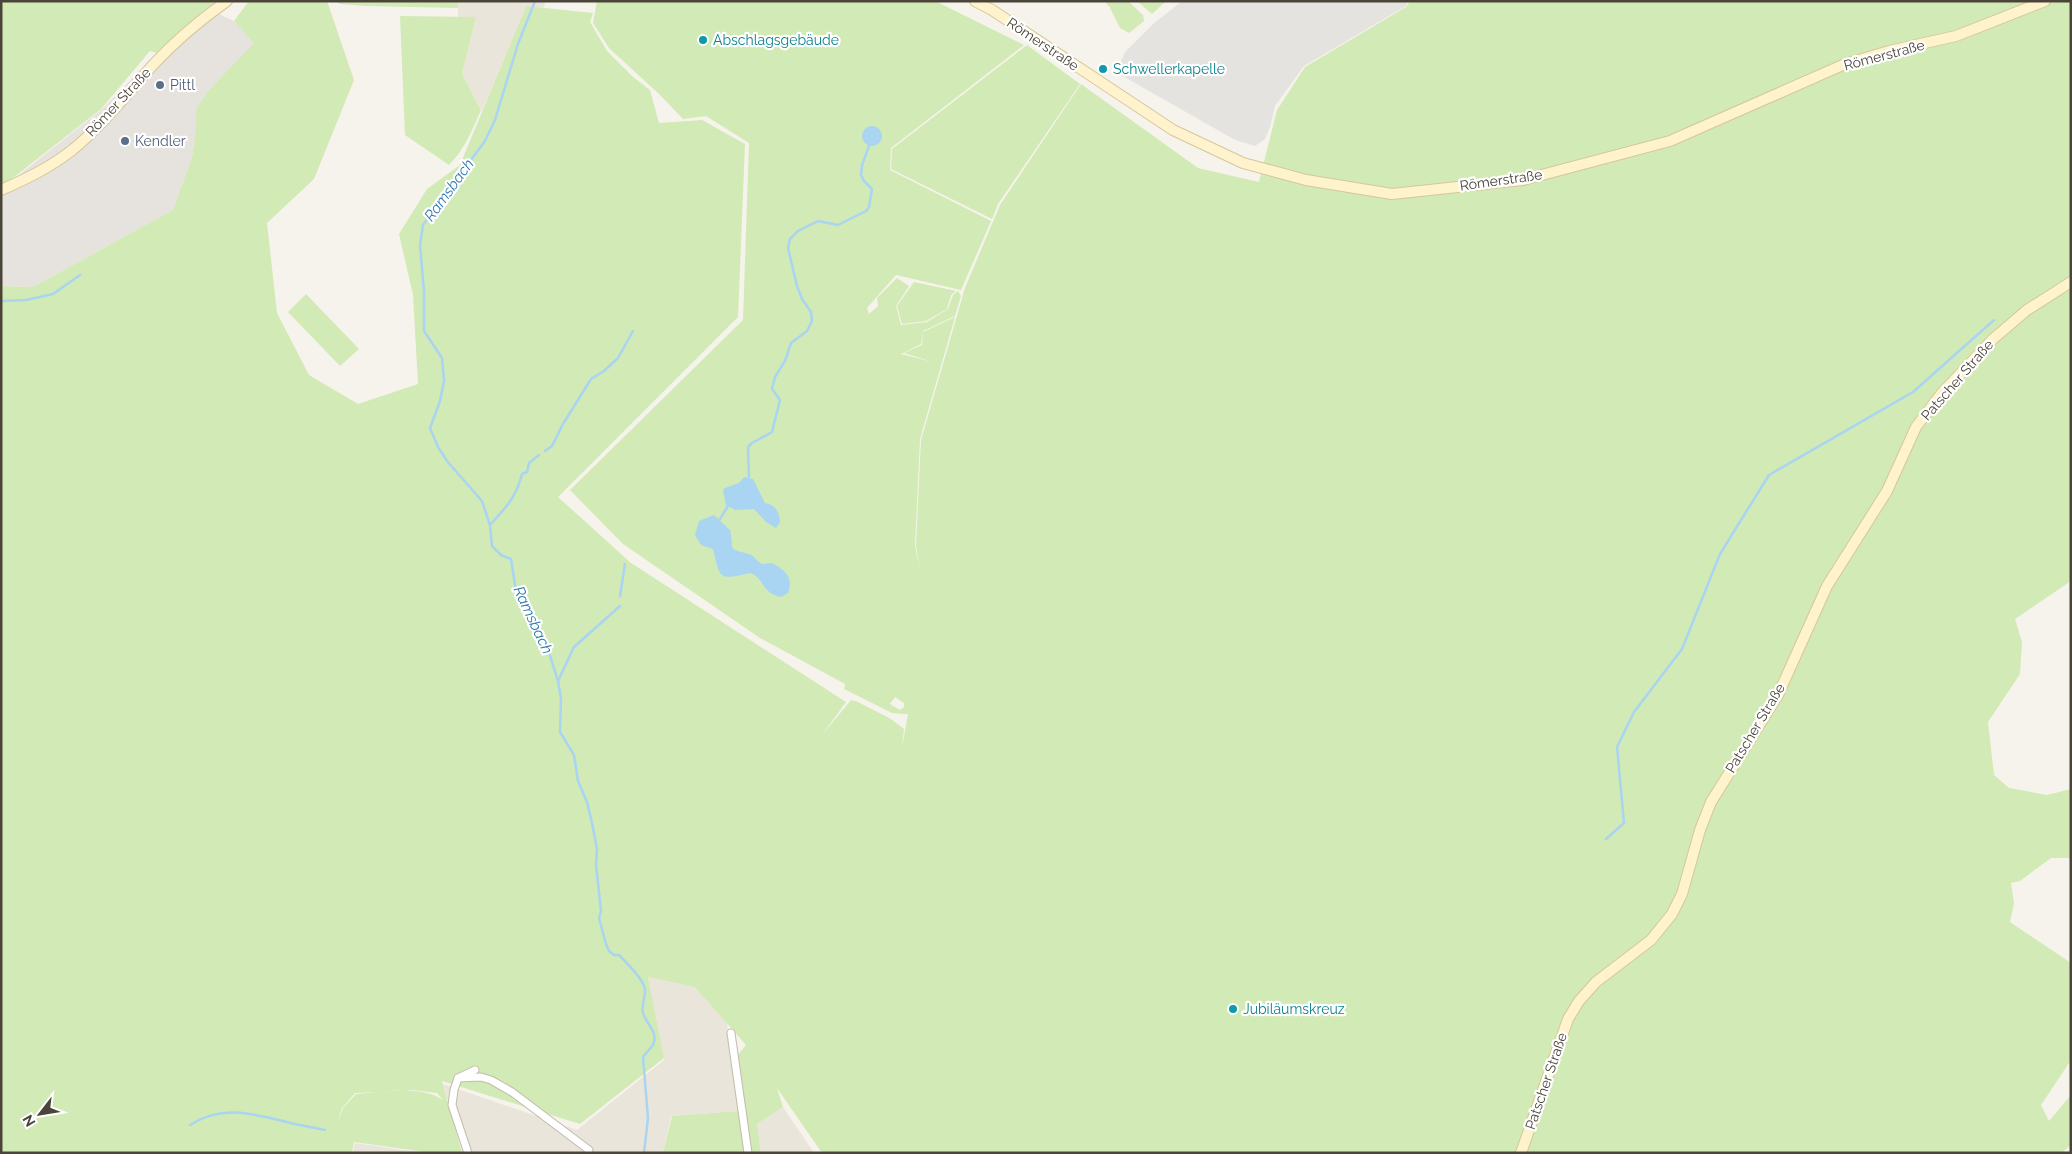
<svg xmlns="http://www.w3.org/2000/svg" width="2072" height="1154" viewBox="0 0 2072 1154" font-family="Raleway,sans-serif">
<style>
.residential{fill:#eae5da}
.industrial{fill:#e6e2dd}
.green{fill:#d2eab5;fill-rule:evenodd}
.parking{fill:#e5e3e0}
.water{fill:#a9d4f2}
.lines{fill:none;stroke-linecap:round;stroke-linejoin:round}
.stream{stroke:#a9d4f2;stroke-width:2.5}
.street-casing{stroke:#c2bbae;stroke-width:9}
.secondary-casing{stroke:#d6c79b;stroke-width:12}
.street{stroke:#fff;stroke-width:7}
.secondary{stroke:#fff3cd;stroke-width:10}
.culture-dot{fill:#0f9aa8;stroke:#fff;stroke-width:2}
.service-dot{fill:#5c6f8a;stroke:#fff;stroke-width:2}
.labels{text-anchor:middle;stroke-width:4.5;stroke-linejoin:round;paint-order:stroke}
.culture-label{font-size:14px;fill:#0d838f;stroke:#fff;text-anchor:start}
.street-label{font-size:14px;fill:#4b4439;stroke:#fff}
.service-label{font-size:14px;fill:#4e5e75;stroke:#fff;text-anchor:start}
.water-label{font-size:15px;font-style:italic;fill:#2e7ab2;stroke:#fff}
</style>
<rect width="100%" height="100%" fill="#f6f3ec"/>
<g class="residential">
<polygon points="458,1 546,1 543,8 526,6 482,111 462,74 476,17 458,17"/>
<polygon points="648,977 696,987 727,1023 738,1111 671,1116 663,1153 463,1153 443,1084 577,1130 664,1060"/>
<polygon points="783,1107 814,1153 761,1153 757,1124"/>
<polygon points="355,1143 424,1153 353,1153"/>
</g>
<polygon class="industrial" points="208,9 234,21 255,43 211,88 195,136 192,157 173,210 33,287 1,286 1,185 10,182 101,110 182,29"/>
<g class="green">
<polygon points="1,1 220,1 182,29 156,53 150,51 101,109 9,181 1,184"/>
<path d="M249 1H327L354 80 314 179 267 223 277 313 309 375 358 404 418 384 413 295 399 234 427 189 460 165 526 6 593 13 590 22 607 51 633 77 650 90 659 123 702 120 745 144 738 317 558 497 631 563 846 702 822 735 851 700 856 701 891 719 904 729 902 748 908 714H903V712V714L892 713 844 689 845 684 760 638 623 544 570 490 743 320 749 143 706 116 683 119 659 94 609 48 593 23 597 1H935L1024 45 891 148 890 170 991 221 961 290 896 275 867 308 869 314 878 306 877 298 897 278 909 286 896 306 901 325 927 322 948 309 953 295 958 291 961 296 955 316 923 331 921 344 901 354 933 362 904 353 922 345 923 332 955 317 920 439 915 546 920 571 916 546 921 440 965 288 1000 205 1081 84 1198 168 1259 182 1277 110 1305 67 1406 7 1410 1H2071V581L2015 619 2022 642 2020 674 1988 722 1994 775 2009 788 2047 795 2071 789V858H2051L2020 881 2011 883 2014 903 2010 922 2071 963V1060L2041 1105 2049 1121 2071 1095V1145L2061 1153H822L777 1088 783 1107 757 1124 761 1153H751L738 1055 746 1045 695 987 648 977 664 1058 580 1124 442 1081 462 1153H432L354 1142 352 1153H1V286L33 287 173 210 192 157 195 136 197 107 211 88 254 43 234 21ZM895 697 904 703V707L900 710 890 704ZM412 1090 437 1093 443 1100C420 1085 384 1092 356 1094L343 1108 337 1125 342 1108 355 1093Z"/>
<polygon points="335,1 458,1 458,8 366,6 340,4"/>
<polygon points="1105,1 1128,1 1143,15 1144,21 1129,33 1120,28 1110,8 1110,6 1108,6"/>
<polygon points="1137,1 1166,1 1152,14"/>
<path d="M400 16 476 17 462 74 481 110C472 130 465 149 449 165L405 135Z"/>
<polygon points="1027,45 1080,84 998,204 992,219 891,169 892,149"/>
<polygon points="914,282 956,291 951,295 947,309 926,321 902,324 897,306"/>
<polygon points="306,294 359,349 340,366 288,312"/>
<polygon points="738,1111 745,1153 663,1153 672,1116"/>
</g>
<polygon class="parking" points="1182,1 1408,1 1406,6 1304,66 1275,106 1270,127 1265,139 1255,146 1235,140 1121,75 1119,64 1126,51 1152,25"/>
<g class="water">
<circle cx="872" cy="136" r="10"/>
<path d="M744 477 753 479 765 503C776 505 779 512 780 522L776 528 766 522 754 509 735 510 726 505 723 491 725 488 739 483Z"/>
<path d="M714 515 730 530C735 550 725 548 749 554 755 556 757 562 762 564L772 563C785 570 794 578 788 593L781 597C760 592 765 578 750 573 718 581 720 578 713 549L701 545 695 535 699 521Z"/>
</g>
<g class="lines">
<g class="stream">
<path d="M535 1 518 44 495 120 485 141 423 225 420 245 424 291V331L442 358 444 381 440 401 430 428 438 447 447 461 482 501 490 525 492 546 501 555 511 559 516 591 534 616 544 637 558 681 561 699 560 732 574 755 578 781 587 802 592 823 597 849 596 865 601 911 599 918 606 944 609 951 614 955H619C626 962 644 981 645 989 646 997 641 1004 643 1013 646 1024 659 1032 653 1045 650 1049 646 1053 643 1057L648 1118 644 1153"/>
<polyline points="1,301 26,300 53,294 80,275"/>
<polyline points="545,451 552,446 563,424 591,379 604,371 618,358 633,331"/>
<polyline points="749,477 748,447 752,443 772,432 780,400 772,389 775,377 785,361 791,343 807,331 812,321 811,312 802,299 797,286 788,248 790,239 798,231 818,221 838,225 866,211 869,207 872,189 864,181 861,175 862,165 869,146"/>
<polyline points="720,519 728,506"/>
<path d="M490 525C506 507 516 498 522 474L527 472 529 463 539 455"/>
<polyline points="620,596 625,564"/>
<polyline points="558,681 574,647 620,606"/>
<polyline points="1606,839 1624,823 1617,747 1634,712 1682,649 1720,554 1769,475 1913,392 1994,320"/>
<path d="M190 1125C220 1105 251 1113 283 1121 297 1125 311 1127 325 1130"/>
</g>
<g class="street-casing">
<g id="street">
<polyline points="731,1033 748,1153"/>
<polyline points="458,1078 481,1077 491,1080 512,1092 589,1150 588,1153"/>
<polyline points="468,1153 452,1105 454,1090 458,1078 475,1070"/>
</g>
</g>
<g class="secondary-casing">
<g id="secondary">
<polyline points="975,1 992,10 1173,130 1243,163 1306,180 1392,194 1523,180 1670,141 1845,64 1889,51 1956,36 2045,1"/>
<path d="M1 190C26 179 49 168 71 151 101 127 126 95 152 66 175 41 200 20 227 1"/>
<polyline points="1521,1153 1568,1019 1579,1001 1596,982 1651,940 1672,914 1682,894 1700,830 1711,802 1778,695 1827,586 1887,491 1916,427 1941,394 1993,339 2027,310 2071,282"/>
</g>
</g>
<use href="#street" class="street"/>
<use href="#secondary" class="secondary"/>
</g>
<g class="culture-dot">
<circle cx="703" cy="40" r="5"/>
<circle cx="1103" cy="69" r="5"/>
<circle cx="1233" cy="1009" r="5"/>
</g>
<g class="service-dot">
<circle cx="160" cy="85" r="5"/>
<circle cx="125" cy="141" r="5"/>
</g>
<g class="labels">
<g class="culture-label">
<text x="713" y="45">Abschlagsgebäude</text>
<text x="1113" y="74">Schwellerkapelle</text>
<text x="1243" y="1014">Jubiläumskreuz</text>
</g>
<g class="street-label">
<text transform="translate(1043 44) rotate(34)" y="5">Römerstraße</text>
<text transform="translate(1884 55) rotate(-15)" y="5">Römerstraße</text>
<text transform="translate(118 102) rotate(-47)" y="5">Römer Straße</text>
<text transform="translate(1501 180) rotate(-8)" y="5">Römerstraße</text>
<text transform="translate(1957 380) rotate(-49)" y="5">Patscher Straße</text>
<text transform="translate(1755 728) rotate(-59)" y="5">Patscher Straße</text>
<text transform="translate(1546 1081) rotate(-71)" y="5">Patscher Straße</text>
</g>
<g class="service-label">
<text x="170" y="90">Pittl</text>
<text x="135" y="146">Kendler</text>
</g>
<g class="water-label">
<text transform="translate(449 190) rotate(-54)" y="5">Ramsbach</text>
<text transform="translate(533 620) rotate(65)" y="5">Ramsbach</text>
</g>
</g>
<rect width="2072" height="1154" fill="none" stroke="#4b4439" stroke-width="5"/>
<g transform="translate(40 1114) rotate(239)" stroke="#ffffff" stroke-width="4" paint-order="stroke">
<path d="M0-4L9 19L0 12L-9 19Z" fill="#4b4439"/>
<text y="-8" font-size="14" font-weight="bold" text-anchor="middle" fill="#4b4439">N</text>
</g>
</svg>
